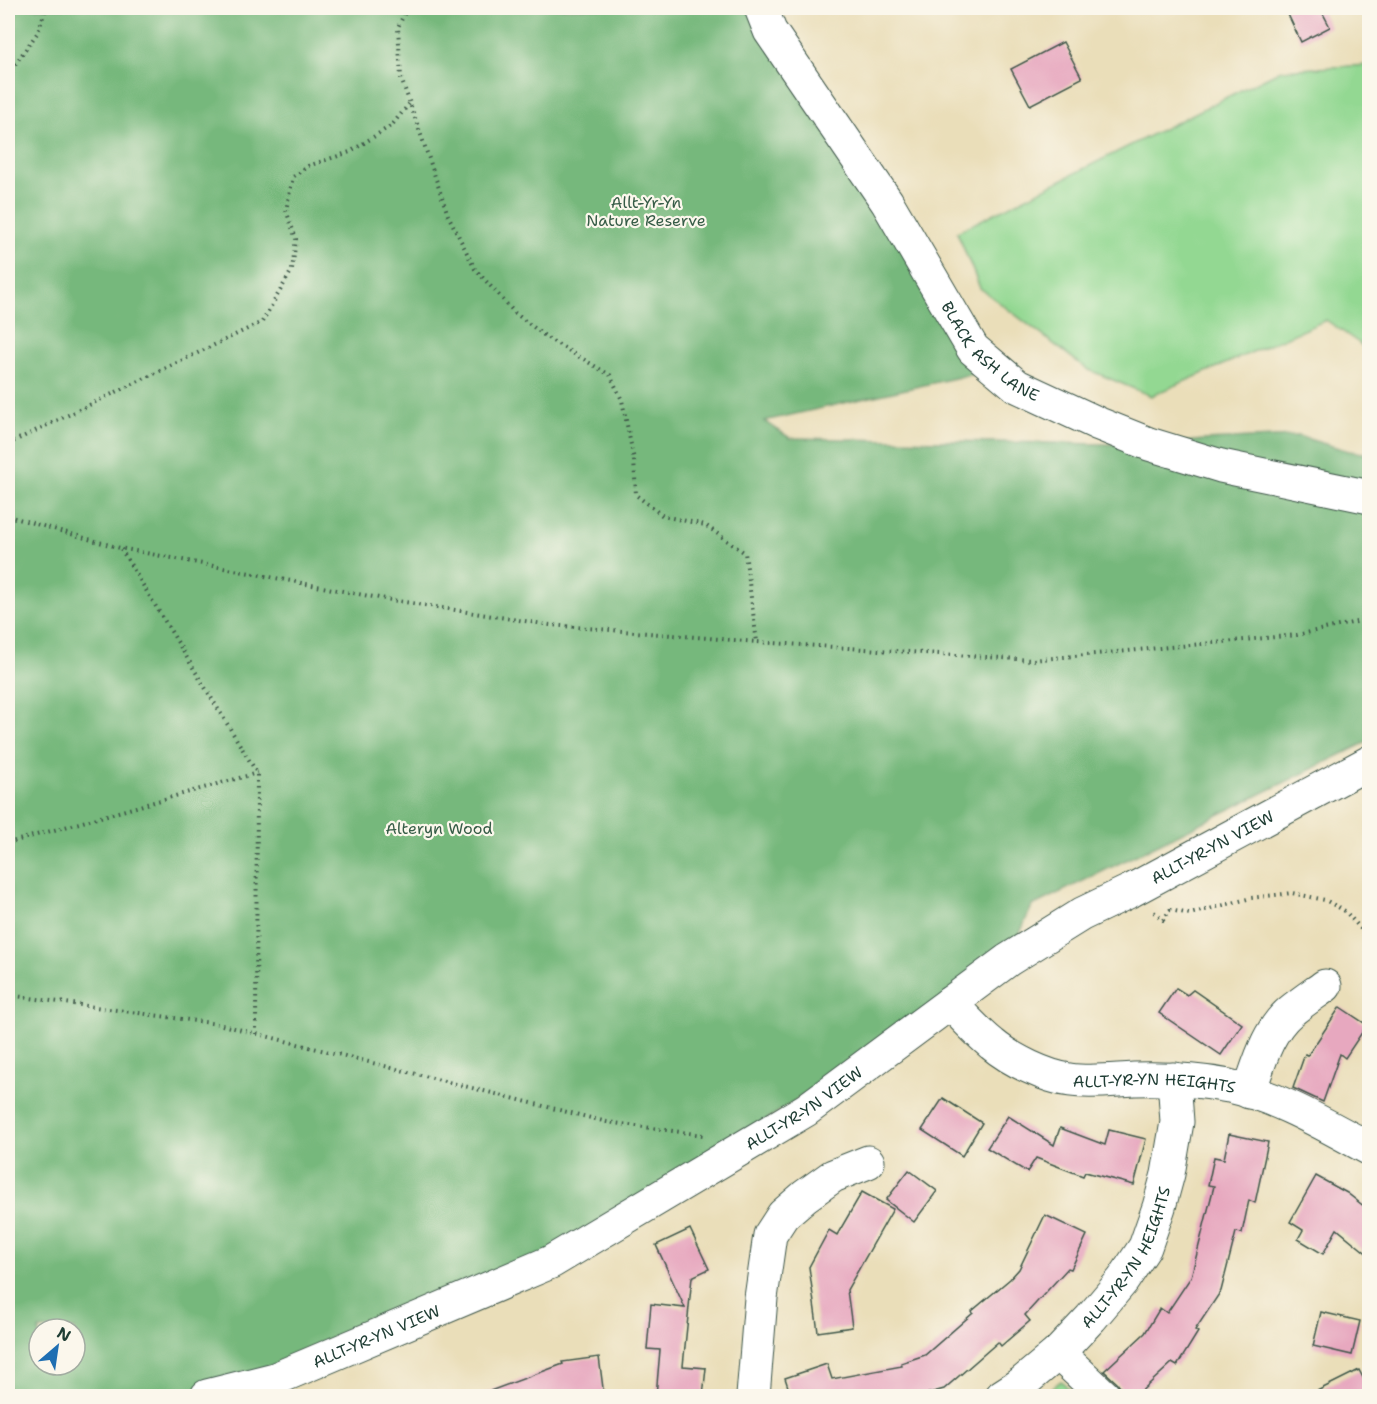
<svg xmlns="http://www.w3.org/2000/svg" width="1377" height="1404" viewBox="0 0 1377 1404" font-family="'Shantell Sans',sans-serif">
<style>
.green{fill:#93d892;stroke:#598a63;stroke-width:1.5}
.forest{fill:#76b87c;stroke:#4a7a58;stroke-width:1.5;fill-rule:evenodd}
.building{fill:#e7a8bf}
.lines{fill:none;stroke-linecap:round;stroke-linejoin:round}
.minor-casing{stroke:#3d5548;stroke-width:35}
.path{stroke:#3d5548;stroke-width:4;stroke-dasharray:1.5 4.5;stroke-linecap:butt}
.minor{stroke:#fff;stroke-width:33}
.labels{text-anchor:middle;stroke-width:4.5;stroke-linejoin:round;paint-order:stroke}
.park-label{font-size:16px;fill:#365c47;stroke:#fbf7ec}
.street-label{font-size:16px;fill:#1f3d34;stroke:#fbf7ec}
</style>
<rect width="100%" height="100%" fill="#fbf7ec"/>
<filter id="ink" filterUnits="userSpaceOnUse"><feTurbulence type="fractalNoise" baseFrequency=".0167" numOctaves="2"/><feDisplacementMap in="SourceGraphic" scale="12" xChannelSelector="R" yChannelSelector="G"/><feConvolveMatrix kernelMatrix="1 2 1 2 8 2 1 2 1" color-interpolation-filters="sRGB"/></filter>
<filter id="wash" filterUnits="userSpaceOnUse"><feTurbulence type="fractalNoise" baseFrequency=".008" numOctaves="4" result="noise"/><feDisplacementMap in="SourceGraphic" scale="24" xChannelSelector="R" yChannelSelector="G"/><feGaussianBlur stdDeviation="1.35" result="paint"/><feColorMatrix in="noise" values="0 0 0 0 0 0 0 0 0 0 0 0 0 0 0 0 0 1.4 0 .05"/><feComposite in="paint" operator="in"/></filter>
<g filter="url(#wash)">
<rect width="100%" height="100%" fill="#eadeb9"/>
<g class="green">
<polygon points="1369,65 1369,352 1359,343 1326,320 1151,396 1087,369 980,288 957,232 1281,70"/>
<polygon points="1061,1381 1077,1396 1042,1396"/>
</g>
<path class="forest" d="M8 8H761L887 202 973 374 764 421 790 438 1157 445 1204 440 1298 436 1349 451 1369 454V741L1032 906 1008 960 551 1262 207 1396H8ZM39 1329H75V1365H39Z"/>
<g id="blocks">
<g class="building">
<polygon points="1285,8 1320,8 1330,27 1301,42"/>
<polygon points="1063,42 1082,78 1030,105 1011,69"/>
<polygon points="1176,988 1187,995 1193,990 1242,1024 1221,1055 1159,1013"/>
<polygon points="1340,1007 1367,1025 1345,1058 1340,1054 1323,1102 1293,1088 1305,1054 1308,1055"/>
<polygon points="943,1098 982,1123 962,1156 922,1130"/>
<polygon points="1008,1116 1054,1145 1060,1128 1105,1145 1109,1130 1146,1139 1134,1185 1085,1172 1083,1176 1036,1158 1027,1172 987,1148"/>
<polygon points="1229,1134 1268,1142 1255,1203 1249,1200 1242,1233 1236,1232 1221,1291 1195,1330 1198,1332 1177,1366 1172,1363 1136,1396 1122,1396 1122,1390 1117,1383 1104,1371 1145,1333 1160,1308 1167,1313 1191,1277 1214,1186 1208,1185 1214,1157 1224,1159"/>
<polygon points="909,1170 937,1191 914,1222 886,1200"/>
<polygon points="1316,1176 1347,1193 1370,1211 1370,1256 1337,1229 1323,1254 1298,1239 1303,1230 1290,1222"/>
<polygon points="862,1192 893,1209 847,1290 852,1327 818,1332 809,1267 829,1230 837,1235"/>
<polygon points="1045,1215 1087,1235 1071,1269 1068,1268 1025,1315 1030,1321 1001,1346 998,1342 944,1389 919,1396 791,1396 785,1378 827,1364 832,1379 902,1366 901,1363 925,1355 973,1313 972,1311 1010,1279 1019,1269"/>
<polygon points="690,1229 709,1269 692,1277 683,1366 706,1368 703,1396 656,1396 660,1350 647,1349 651,1304 685,1308 656,1245"/>
<polygon points="1321,1312 1360,1321 1352,1355 1313,1346"/>
<polygon points="599,1357 604,1396 482,1396 482,1394 563,1364 562,1362"/>
<polygon points="1359,1370 1370,1391 1370,1396 1307,1396"/>
</g>
</g>
</g>
<g filter="url(#ink)">
<use href="#blocks" fill-opacity="0" stroke="#3d5548" stroke-width="1.5"/>
<g class="lines">
<g class="minor-casing">
<g id="minor">
<path id="s1" d="M761 8 770 31 887 202 973 349 1017 386 1099 424 1149 444 1221 466 1370 497"/>
<path id="s2" d="M950 1003C964 1017 977 1032 992 1044 1011 1060 1046 1077 1070 1080 1091 1083 1113 1080 1134 1079 1165 1078 1198 1080 1229 1086 1279 1097 1325 1125 1370 1149"/>
<path d="M1249 1092C1259 1064 1267 1031 1291 1011 1302 1002 1314 994 1325 986"/>
<polyline points="1058,1353 1104,1396"/>
<path id="s3" d="M207 1396 275 1379 551 1262 806 1110 1008 960 1082 914 1132 890 1370 762"/>
<polyline points="753,1396 761,1298 770,1235 783,1215 805,1196 833,1176 868,1162"/>
<path id="s4" d="M1002 1396 1022 1383 1058 1353 1091 1318 1123 1280 1145 1247 1159 1207 1168 1174 1177 1122 1174 1079"/>
</g>
</g>
<g class="path">
<polyline points="407,8 398,27 401,78 422,138 448,215 475,269 515,313 549,339 610,375 622,400 634,460 636,495 663,516 705,525 745,553 757,642"/>
<polyline points="8,74 38,32 46,8"/>
<polyline points="8,444 262,322 292,270 296,239 286,210 293,177 308,166 350,152 392,125 409,104"/>
<polyline points="8,516 120,548 379,598 550,625 757,642 1032,660 1297,635 1370,619"/>
<polyline points="121,549 257,773 256,1034"/>
<polyline points="8,843 257,773"/>
<polyline points="1154,912 1163,920 1170,910 1190,914 1251,898 1292,893 1325,900 1345,911 1370,939"/>
<polyline points="8,995 218,1024 607,1122 703,1135"/>
</g>
<use href="#minor" class="minor"/>
</g>
</g>
<g class="labels">
<g class="park-label">
<text x="646" y="208">Allt-Yr-Yn<tspan x="646" dy="18">Nature Reserve</tspan></text>
<text x="439" y="834">Alteryn Wood</text>
</g>
<g class="street-label">
<text dy="6" stroke="none"><textPath href="#s1" startOffset="416">BLACK ASH LANE</textPath></text>
<text dy="6" stroke="none"><textPath href="#s3" startOffset="1152">ALLT-YR-YN VIEW</textPath></text>
<text dy="6" stroke="none"><textPath href="#s2" startOffset="230">ALLT-YR-YN HEIGHTS</textPath></text>
<text dy="6" stroke="none"><textPath href="#s3" startOffset="666">ALLT-YR-YN VIEW</textPath></text>
<text dy="6" stroke="none"><textPath href="#s4" startOffset="190">ALLT-YR-YN HEIGHTS</textPath></text>
<text dy="6" stroke="none"><textPath href="#s3" startOffset="180">ALLT-YR-YN VIEW</textPath></text>
</g>
</g>
<rect width="1377" height="1404" fill="none" stroke="#fbf7ec" stroke-width="30"/>
<g transform="translate(57 1347) rotate(29)"><circle r="28" fill="#fbf7ec" stroke="#a3ada2" stroke-width="1.5"/>
<path d="M0-4.5L10 22L0 15L-10 22Z" fill="#1f6fb2"/>
<text y="-9" font-size="16" font-weight="bold" text-anchor="middle" fill="#1f3d34">N</text>
</g>
</svg>
